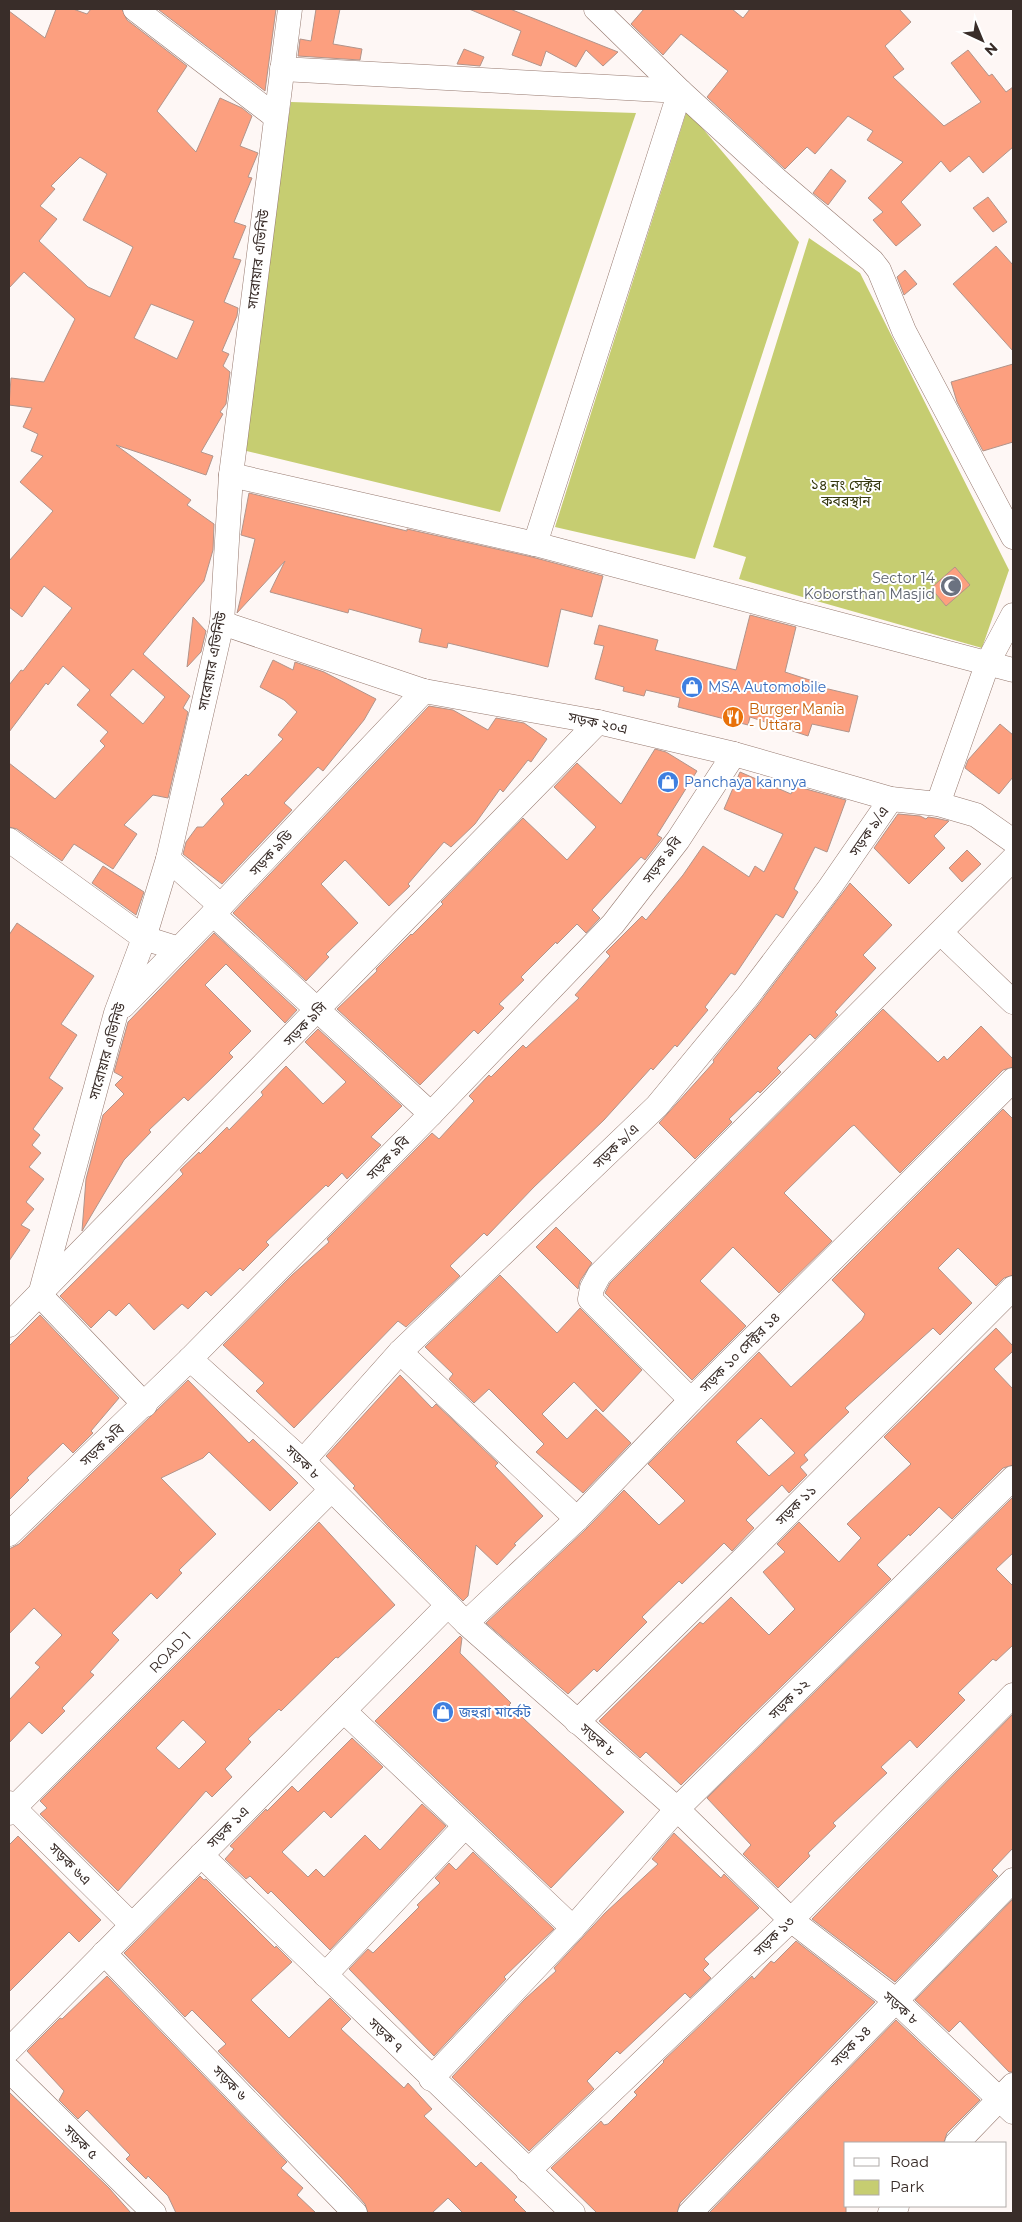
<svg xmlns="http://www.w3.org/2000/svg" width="1022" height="2222" viewBox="0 0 1022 2222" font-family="Montserrat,'Noto Sans Bengali',sans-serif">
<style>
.green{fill:#c6cd71}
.building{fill:#fc9f7f;stroke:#b2948a;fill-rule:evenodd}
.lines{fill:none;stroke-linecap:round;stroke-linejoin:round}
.minor-casing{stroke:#96796f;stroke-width:25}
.minor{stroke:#fff;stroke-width:24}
.labels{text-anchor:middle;stroke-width:4;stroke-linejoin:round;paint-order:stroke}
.street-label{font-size:14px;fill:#392d29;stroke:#fff}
.park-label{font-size:14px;fill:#35380f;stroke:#fff}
.worship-label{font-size:14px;fill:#5b616d;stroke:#fff;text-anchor:end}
.shop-label{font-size:14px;fill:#366cbe;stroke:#fff;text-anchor:start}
.food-label{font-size:14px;fill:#c56008;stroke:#fff;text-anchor:start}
</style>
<rect width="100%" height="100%" fill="#fef7f5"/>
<g class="green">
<polygon points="291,102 636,113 500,512 234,448"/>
<polygon points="687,110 799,242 695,559 555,527"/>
<polygon points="809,238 860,273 1009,570 982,648 739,579 746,557 713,547"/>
</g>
<g class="building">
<path d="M56 9H73L87 14 91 9H122L127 20 187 66 157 111 196 152 220 98 242 108 252 116 240 146 258 153 248 177 252 178 234 222 246 226 233 258 241 260 224 302 238 308 237 316 222 351 229 354 223 366 230 372 226 404 220 412 223 414 201 452 213 456 206 475 116 445 191 500 187 505 214 524 213 550 204 581 143 654 190 696 183 708 188 712 168 798 153 795 124 825 137 834 113 869 74 844 62 861 17 829 9 827V763L55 799 105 746 100 741 108 732 77 705 90 690 63 666 48 685 46 683 9 732V685L21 670 23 671 72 608 44 586 22 617 9 607V561L53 511 20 482 43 456 31 451 38 434 23 427 32 408 9 405 11 378 44 382 75 319 24 272 9 288V11L45 38ZM80 157 107 174 83 220 133 247 110 297 88 287 39 241 57 219 40 206 55 189 51 186ZM151 304 194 321 177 359 134 338ZM133 669 165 697 143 724 110 695Z"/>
<polygon points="159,9 276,9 265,91 159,10"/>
<polygon points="316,9 340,9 333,44 362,49 360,60 298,56 300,39 311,41"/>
<polygon points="469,9 510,9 618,52 603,66 586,50 576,67 546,51 541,66 512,55 521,31"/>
<polygon points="644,9 732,9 743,18 750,9 899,9 911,22 885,46 904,69 893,77 944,126 981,102 951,63 968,50 989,76 992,74 1006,92 1013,87 1013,147 983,173 969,156 950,172 941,161 901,202 921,225 896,246 873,220 883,212 868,198 903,162 867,140 873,131 848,116 815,154 807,147 785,169 707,97 728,71 681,34 663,55 631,24"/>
<polygon points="464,49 484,57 480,66 457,64"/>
<polygon points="831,169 846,181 828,205 813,193"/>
<polygon points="988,197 1007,222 993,232 973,208"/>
<polygon points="996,246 1013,265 1013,351 953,284"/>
<polygon points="905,270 917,284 904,295 897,277"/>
<polygon points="1013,364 1013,442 983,451 957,402 951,382"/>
<polygon points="249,493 407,531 407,529 532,557 603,576 592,617 561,609 548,667 448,643 447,648 419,642 422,629 349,609 348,613 270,592 285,561 237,613 255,539 241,535"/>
<polygon points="955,567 970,585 946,606 931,588"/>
<polygon points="750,615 796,627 785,672 825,685 824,688 858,696 849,732 812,724 808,736 750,717 748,725 678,707 680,698 646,690 644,696 623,691 624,687 595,679 604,646 594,644 599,625 658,640 655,650 736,670"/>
<polygon points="193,617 206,631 201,652 187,667"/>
<polygon points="273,660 293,670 295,662 324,672 376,699 364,720 323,771 318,767 284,803 292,810 222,884 183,854 186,842 197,827 203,827 224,804 221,799 246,774 248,776 283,739 278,735 297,712 284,700 260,687"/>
<polygon points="429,706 453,710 488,730 496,718 524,723 547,739 531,762 528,760 503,792 500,789 475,824 451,847 444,842 408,884 410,886 389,906 345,860 321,884 358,923 326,954 329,957 306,981 233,913"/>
<polygon points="1000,724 1013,735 1013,777 999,794 965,768 968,760"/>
<polygon points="655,749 666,752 697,771 657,835 662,838 645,860 641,857 592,910 600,918 586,933 577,924 557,944 556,942 521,977 524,980 499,1004 504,1008 478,1034 474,1030 420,1085 337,1009 377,971 376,969 411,934 412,935 443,904 441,902 523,818 567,860 596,827 554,787 577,763 621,804"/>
<polygon points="740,772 791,794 795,786 846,800 827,852 815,847 794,889 798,892 783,918 776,914 735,975 731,973 705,1007 708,1010 677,1047 675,1045 653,1070 651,1068 604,1120 534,1187 487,1236 484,1233 450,1266 460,1276 406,1327 398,1321 294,1428 256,1391 264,1383 223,1345 292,1275 329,1242 327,1239 432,1133 439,1139 474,1101 469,1096 489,1075 491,1077 523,1045 526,1048 579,998 575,995 610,956 606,952 642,916 646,920 683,875 703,846 749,877 755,866 764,872 783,834 724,809"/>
<polygon points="898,814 920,816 926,819 928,817 935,818 949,821 934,836 945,848 909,884 874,848"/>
<polygon points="967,850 981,864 962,882 949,868"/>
<polygon points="103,866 144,892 136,915 92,883"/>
<polygon points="850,883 892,925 863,955 876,968 835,1012 838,1015 815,1039 810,1034 777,1068 781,1072 760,1093 758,1091 729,1119 732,1122 695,1159 659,1123 714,1062 713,1060 758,1005"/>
<polygon points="17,923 94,976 61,1024 77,1035 49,1078 63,1088 33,1129 40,1135 32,1145 41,1153 29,1167 44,1179 26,1202 34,1209 21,1225 30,1230 9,1261 9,935"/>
<polygon points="214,933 297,1010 285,1023 226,964 205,985 251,1031 229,1053 233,1057 214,1076 188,1101 184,1097 149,1130 151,1132 124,1160 82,1231 86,1179 103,1115 124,1094 115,1085 123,1077 114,1072 128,1022"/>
<polygon points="883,1009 938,1062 944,1056 947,1060 981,1026 1013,1059 1013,1067 1003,1070 900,1173 854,1125 851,1127 784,1193 832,1241 779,1293 733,1247 700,1281 746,1326 692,1380 605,1293 610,1283"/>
<polygon points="318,1029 402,1106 371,1137 381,1145 347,1179 342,1173 328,1187 326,1185 266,1242 269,1245 243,1271 240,1268 211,1296 206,1291 188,1309 182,1304 154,1330 129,1303 116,1316 109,1310 91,1328 60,1296 183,1174 180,1170 199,1152 200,1154 227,1127 229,1130 263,1095 261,1092 286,1066 323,1104 346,1082 305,1042"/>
<path d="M1003 1109 1013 1119V1275L1004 1278 996 1286 958 1248 938 1268 972 1303 940 1335 933 1328 845 1408 849 1412 804 1455 808 1460 800 1467 807 1475 789 1493 782 1485 746 1520 754 1528 732 1551 724 1543 682 1584 679 1581 642 1617 647 1622 597 1672 594 1669 568 1694 486 1623 586 1529 624 1490 659 1525 685 1501 648 1464 759 1352 791 1387 862 1320 865 1314 832 1280ZM761 1418 795 1453 769 1476 736 1442Z"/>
<polygon points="556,1227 592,1263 580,1281 578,1289 536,1247"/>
<polygon points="500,1275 557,1333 580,1308 642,1370 603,1412 574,1382 542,1414 567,1439 596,1409 631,1443 583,1493 536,1452 544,1444 489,1389 474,1403 449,1379 453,1374 425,1347"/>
<polygon points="40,1315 119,1398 91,1431 93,1433 73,1453 63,1443 27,1478 29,1480 9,1500 9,1346"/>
<polygon points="996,1328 1013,1346 1013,1351 994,1369 1013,1389 1013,1465 1003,1468 952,1519 939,1507 910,1536 909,1534 877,1565 891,1579 681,1785 646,1752 640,1758 599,1721 700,1622 703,1624 731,1597 769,1635 795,1609 763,1572 785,1552 777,1544 799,1522 839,1562 861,1538 847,1524 911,1464 884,1437"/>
<polygon points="400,1375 432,1408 436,1404 498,1463 495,1466 543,1516 514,1544 516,1545 497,1565 476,1545 468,1596 463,1601 388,1526 353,1488 355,1486 326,1456"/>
<polygon points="188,1380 249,1443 253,1439 298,1483 270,1511 209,1452 203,1458 161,1478 216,1534 179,1570 182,1573 157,1599 151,1593 112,1633 119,1640 90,1672 94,1675 62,1708 65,1711 42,1734 29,1722 9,1743 9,1700 40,1667 35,1663 62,1635 34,1608 9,1634 9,1549 19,1544"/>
<polygon points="1013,1497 1013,1553 996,1569 1013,1586 1013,1645 996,1661 993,1659 958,1693 965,1700 917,1748 910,1740 881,1767 887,1773 833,1823 836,1826 808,1853 810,1856 778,1888 743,1854 751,1845 707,1798"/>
<path d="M319 1522 395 1605 338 1658 336 1657 281 1711 279 1709 248 1739 251 1742 225 1769 232 1777 212 1797 206 1791 118 1891 40 1814 47 1808 40 1801ZM183 1720 206 1742 179 1769 156 1748Z"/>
<polygon points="460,1636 462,1638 460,1653 511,1703 509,1705 624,1812 551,1888 375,1721"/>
<polygon points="1013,1714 1013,1848 992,1870 998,1876 895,1982 812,1919"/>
<polygon points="352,1738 383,1767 331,1818 324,1811 282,1852 308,1877 316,1869 324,1877 365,1835 380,1850 422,1804 446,1826 330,1950 271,1891 268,1894 250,1876 246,1879 225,1859 234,1849 230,1846 266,1809 267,1811 292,1786 298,1792"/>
<polygon points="674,1833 721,1878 724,1874 759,1908 704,1959 709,1964 703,1970 711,1978 690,1998 685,1993 620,2054 617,2051 587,2081 594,2089 529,2151 452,2077 525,1999 556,1971 554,1968 605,1913 658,1864 652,1859"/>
<polygon points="18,1836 101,1920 79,1942 69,1932 9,1992 9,1845"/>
<polygon points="473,1852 554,1929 504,1977 506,1979 434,2056 349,1969 368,1949 373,1953 419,1907 417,1905 440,1883 435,1878 449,1863 456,1870"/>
<polygon points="200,1876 204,1880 206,1879 275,1948 276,1946 292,1962 251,2000 289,2038 330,1998 351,2019 341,2029 404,2088 408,2083 432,2109 424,2116 476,2167 481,2162 517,2197 514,2200 527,2213 463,2213 448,2198 432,2213 368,2213 365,2204 341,2177 218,2051 226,2044 192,2010 185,2017 124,1953"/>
<polygon points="1013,1899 1013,2072 1009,2072 960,2021 949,2032 915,2000"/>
<polygon points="796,1941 875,2002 680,2203 677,2213 597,2213 551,2168 601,2121 604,2125 608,2124 637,2095 634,2092 664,2062 663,2061 752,1976 754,1979 771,1961 774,1963"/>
<polygon points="107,1976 287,2162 281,2168 303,2188 297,2195 316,2213 176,2213 168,2196 148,2176 146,2179 126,2159 130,2155 87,2110 78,2119 59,2100 64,2091 27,2051 60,2018 62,2019"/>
<polygon points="896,2020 980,2100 947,2133 944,2142 846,2143 846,2213 709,2213"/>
<polygon points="9,2092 109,2188 131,2213 9,2213"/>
</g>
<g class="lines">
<g class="minor-casing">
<g id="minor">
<polyline points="135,9 276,117"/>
<polyline points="282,69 680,91 776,179 872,261 879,270 904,331 1013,537"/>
<polyline points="231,475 535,544 1013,670"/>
<polyline points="535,544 680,91 596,9"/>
<polyline points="222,623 424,691 598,722 734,754 891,799 938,804 976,815 1013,841"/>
<polyline points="938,804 988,662 1013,615"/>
<polyline points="9,840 144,938 179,949"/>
<polyline points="168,859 221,906"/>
<polyline points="213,914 431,1114"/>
<polyline points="941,933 1013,1002"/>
<polyline points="123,1006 213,914 424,691"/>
<polyline points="9,1325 598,722"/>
<polyline points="400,1352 577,1519"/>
<polyline points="190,1359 303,1461 466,1623 677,1809 791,1920 895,2000 1013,2112"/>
<polyline points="691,1400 590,1299 592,1288 599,1275 1013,859"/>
<polyline points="145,1405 40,1295 116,1013 144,938 168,859 222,623 231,475 290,9"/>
<polyline points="303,1461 400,1352 657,1106 747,997 828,890 891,799"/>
<polyline points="9,1534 190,1359 431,1114 613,924 678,840 734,754"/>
<polyline points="466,1623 577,1519 691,1400 1013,1080"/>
<polyline points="344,1711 573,1928"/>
<polyline points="577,1722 745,1557 1013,1288"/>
<polyline points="9,1803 132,1925"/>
<polyline points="9,1813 331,1490"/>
<polyline points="201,1855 573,2213"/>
<polyline points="104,1953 355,2213"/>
<polyline points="325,1975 465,1826"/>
<polyline points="9,2050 448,1605"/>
<polyline points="9,2070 154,2213"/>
<polyline points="431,2079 573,1928 677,1809 1013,1478"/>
<polyline points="957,2143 1013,2085"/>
<polyline points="528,2171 791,1920 1013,1695"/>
<polyline points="690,2213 1013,1880"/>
<polyline points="890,2213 897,2206"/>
</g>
</g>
<use href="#minor" class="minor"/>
</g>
<defs>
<g id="mosque-disc" transform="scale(1.125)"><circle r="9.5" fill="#6b7280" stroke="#fff"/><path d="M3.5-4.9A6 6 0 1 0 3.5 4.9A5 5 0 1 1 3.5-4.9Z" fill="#fff"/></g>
<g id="shop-disc" transform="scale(1.125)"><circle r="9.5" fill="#3f7fe0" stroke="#fff"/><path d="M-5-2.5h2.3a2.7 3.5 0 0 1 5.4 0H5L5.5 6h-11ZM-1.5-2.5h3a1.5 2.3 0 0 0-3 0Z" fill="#fff"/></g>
<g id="restaurant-disc" transform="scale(1.125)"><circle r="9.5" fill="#e8710a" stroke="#fff"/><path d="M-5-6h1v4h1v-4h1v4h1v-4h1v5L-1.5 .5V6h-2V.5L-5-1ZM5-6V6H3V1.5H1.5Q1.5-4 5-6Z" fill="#fff"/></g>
</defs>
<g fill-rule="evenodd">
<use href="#mosque-disc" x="951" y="586"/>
<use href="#shop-disc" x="692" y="687"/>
<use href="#restaurant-disc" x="733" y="717"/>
<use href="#shop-disc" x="668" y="782"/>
<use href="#shop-disc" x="443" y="1712"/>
</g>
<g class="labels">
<g class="street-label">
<text transform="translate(258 259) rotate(-83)" y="5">সারোয়ার এভিনিউ</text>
<text transform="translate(212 661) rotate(-79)" y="5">সারোয়ার এভিনিউ</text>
<text transform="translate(598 723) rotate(12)" y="5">সড়ক ২০এ</text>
<text transform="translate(869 831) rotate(-55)" y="5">সড়ক ৯/এ</text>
<text transform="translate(271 853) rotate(-47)" y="5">সড়ক ৯ডি</text>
<text transform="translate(662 860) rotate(-53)" y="5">সড়ক ৯বি</text>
<text transform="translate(305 1024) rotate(-46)" y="5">সড়ক ৯সি</text>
<text transform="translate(107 1051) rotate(-74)" y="5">সারোয়ার এভিনিউ</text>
<text transform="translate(616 1146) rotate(-44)" y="5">সড়ক ৯/এ</text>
<text transform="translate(388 1158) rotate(-46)" y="5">সড়ক ৯বি</text>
<text transform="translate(740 1352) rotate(-45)" y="5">সড়ক ১০ সেক্টর ১৪</text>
<text transform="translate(102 1445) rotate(-43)" y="5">সড়ক ৯বি</text>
<text transform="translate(303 1462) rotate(44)" y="5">সড়ক ৮</text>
<text transform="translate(796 1505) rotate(-45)" y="5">সড়ক ১১</text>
<text transform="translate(170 1652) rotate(-45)" y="5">ROAD 1</text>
<text transform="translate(789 1699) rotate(-45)" y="5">সড়ক ১২</text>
<text transform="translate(598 1740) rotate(41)" y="5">সড়ক ৮</text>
<text transform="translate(228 1827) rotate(-45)" y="5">সড়ক ১এ</text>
<text transform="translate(70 1864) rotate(45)" y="5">সড়ক ৬এ</text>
<text transform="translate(774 1936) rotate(-44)" y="5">সড়ক ১৩</text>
<text transform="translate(901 2008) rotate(41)" y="5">সড়ক ৮</text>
<text transform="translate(386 2035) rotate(44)" y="5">সড়ক ৭</text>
<text transform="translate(851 2046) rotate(-46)" y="5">সড়ক ১৪</text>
<text transform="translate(230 2083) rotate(46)" y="5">সড়ক ৬</text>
<text transform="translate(81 2142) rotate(45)" y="5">সড়ক ৫</text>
</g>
<g class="park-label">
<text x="846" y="490">১৪ নং সেক্টর<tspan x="846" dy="16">কবরস্থান</tspan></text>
</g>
<g class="worship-label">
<text x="935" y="583">Sector 14<tspan x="935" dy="16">Koborsthan Masjid</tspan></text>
</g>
<g class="shop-label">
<text x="708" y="692">MSA Automobile</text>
<text x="684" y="787">Panchaya kannya</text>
<text x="459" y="1717">জহুরা মার্কেট</text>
</g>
<g class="food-label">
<text x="749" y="714">Burger Mania<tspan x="749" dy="16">- Uttara</tspan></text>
</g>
</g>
<rect width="1022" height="2222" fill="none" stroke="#392d29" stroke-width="20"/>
<rect x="844" y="2142" width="162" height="65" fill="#ffffff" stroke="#b0aba9"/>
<rect x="854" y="2158" width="25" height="8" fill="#ffffff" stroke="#b0aba9"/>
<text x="890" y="2167" font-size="15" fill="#392d29">Road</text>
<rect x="854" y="2180" width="25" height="15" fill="#c6cd71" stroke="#b0aba9"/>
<text x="890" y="2192" font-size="15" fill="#392d29">Park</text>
<g transform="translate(982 40) rotate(136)" stroke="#ffffff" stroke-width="4" paint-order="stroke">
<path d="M0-4L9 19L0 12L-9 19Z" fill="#392d29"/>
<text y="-8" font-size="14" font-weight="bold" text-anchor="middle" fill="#392d29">N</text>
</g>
</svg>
